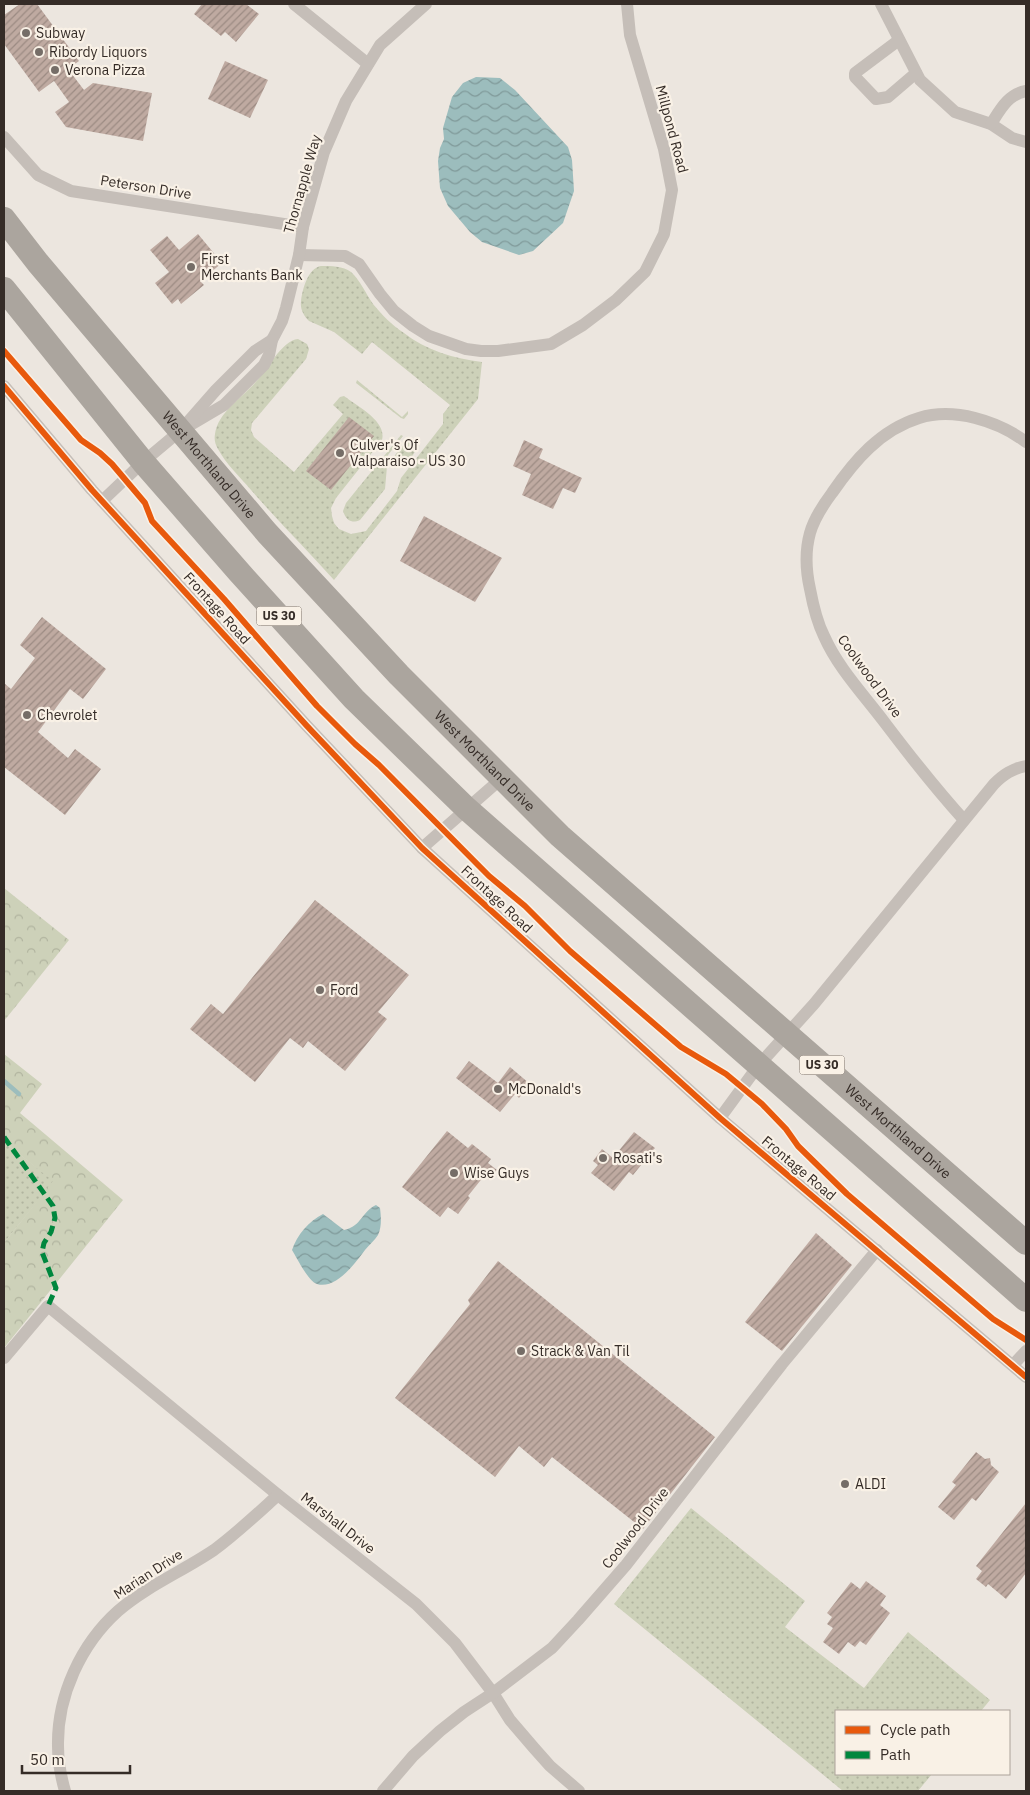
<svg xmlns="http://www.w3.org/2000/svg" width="1030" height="1795" viewBox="0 0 1030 1795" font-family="'IBM Plex Sans',sans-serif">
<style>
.grass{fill:url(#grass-dots)}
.forest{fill:url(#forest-crowns)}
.water{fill:url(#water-waves)}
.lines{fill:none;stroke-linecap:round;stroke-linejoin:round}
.stream{stroke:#9cbdbd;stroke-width:4.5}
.building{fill:url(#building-hatch)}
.street{stroke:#c5beb8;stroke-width:12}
.highway{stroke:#aba59e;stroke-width:24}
.quiet{stroke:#00873e;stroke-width:5;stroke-dasharray:10 5;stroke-linecap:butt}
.cycleway-casing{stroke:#f9f1e6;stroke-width:9}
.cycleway{stroke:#e8590c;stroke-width:6}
.poi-dot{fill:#756d67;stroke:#f9f1e6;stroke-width:2}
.labels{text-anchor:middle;stroke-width:4.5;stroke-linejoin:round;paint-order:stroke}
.shield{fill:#f9f1e6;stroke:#706760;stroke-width:1}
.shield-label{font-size:12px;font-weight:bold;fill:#352c27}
.poi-label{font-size:14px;fill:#352c27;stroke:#f9f1e6;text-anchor:start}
.street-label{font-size:14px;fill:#352c27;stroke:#f9f1e6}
</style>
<defs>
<pattern id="grass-dots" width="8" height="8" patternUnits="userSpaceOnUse" patternTransform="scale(1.25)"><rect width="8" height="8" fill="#cdd1b9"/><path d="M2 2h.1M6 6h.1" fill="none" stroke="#b1b49f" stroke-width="1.8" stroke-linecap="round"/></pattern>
<pattern id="forest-crowns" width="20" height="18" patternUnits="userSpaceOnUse" patternTransform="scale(1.25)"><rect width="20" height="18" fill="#cdd1b9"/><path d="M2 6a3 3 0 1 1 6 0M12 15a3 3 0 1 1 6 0" fill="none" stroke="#b1b49f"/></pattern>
<pattern id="water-waves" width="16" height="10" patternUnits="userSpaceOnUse" patternTransform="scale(1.25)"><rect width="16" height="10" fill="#9cbdbd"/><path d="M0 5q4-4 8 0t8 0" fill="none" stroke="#809a9a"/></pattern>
<pattern id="building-hatch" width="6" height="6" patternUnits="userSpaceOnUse" patternTransform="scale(1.25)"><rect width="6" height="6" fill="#bfaaa1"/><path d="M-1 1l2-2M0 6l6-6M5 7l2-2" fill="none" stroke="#9c8b83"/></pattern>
</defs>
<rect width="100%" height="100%" fill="#ece6df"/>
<g class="grass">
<path d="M321 266C331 266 343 266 351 272 360 280 366 294 373 304 382 315 392 325 404 333 425 350 455 359 482 362L478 399 334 580C307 550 278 521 251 490 240 477 226 464 218 449 215 444 214 439 215 434 218 413 240 399 254 384 266 372 282 340 298 339L307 344 309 349 306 359 252 423 251 430 254 437 294 472 343 414 333 405 340 397 344 396C357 406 387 421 382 440L336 498 331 508 332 516 334 523 339 529 351 534 366 531 397 491 401 478 443 424V414L450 405 372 342 362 354 334 332 309 321C304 316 300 309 301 302 302 290 308 268 321 266Z"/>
<polygon points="357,380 402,417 408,411 408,414 404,419 401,418 356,383"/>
<path d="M401 435 403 436 388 455 385 489 360 520C351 524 346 520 343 511L346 503Z"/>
<path d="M411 440 417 444C417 453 405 468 396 465L393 460C395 453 404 443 411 440Z"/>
<polygon points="4,1142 54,1181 4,1243"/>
<polygon points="691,1508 805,1601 785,1627 864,1688 908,1632 990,1700 981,1711 836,1711 836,1774 932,1774 918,1791 843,1791 614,1604"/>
</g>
<g class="forest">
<polygon points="4,888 69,940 4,1021"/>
<polygon points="4,1054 42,1084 20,1113 123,1200 4,1348 4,1243 53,1181 4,1142"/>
</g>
<g class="water">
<polygon points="476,77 500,78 515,90 568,147 572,160 574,191 563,223 533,251 519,255 482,242 470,232 448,206 440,188 438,161 440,148 444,139 443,128 452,97 463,83"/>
<path d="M376 1205 380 1208C381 1216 382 1227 378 1235 375 1240 369 1245 365 1250 356 1262 336 1290 317 1284 308 1281 297 1258 292 1250 297 1235 309 1221 323 1214L344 1230C362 1226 362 1211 376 1205Z"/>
</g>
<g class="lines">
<polyline class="stream" points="4,1081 19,1094"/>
</g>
<g class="building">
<polygon points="20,4 37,4 79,61 68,69 84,90 93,83 152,93 143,141 66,127 55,112 69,102 54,81 39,92 4,44 4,15"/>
<polygon points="202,4 246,4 259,14 236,42 225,32 221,36 194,14"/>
<polygon points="225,61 268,80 250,118 208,99"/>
<polygon points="198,234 222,263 200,281 204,285 181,304 178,299 172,304 155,283 169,272 150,250 167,236 179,250"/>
<polygon points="349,417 374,436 331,490 306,471"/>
<polygon points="524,440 543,449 539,458 582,478 575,493 563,488 553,509 522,495 531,474 513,466"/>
<polygon points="424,516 502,558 475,602 400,561"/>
<polygon points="42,617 106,669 83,699 70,689 38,732 68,758 75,749 101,769 65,815 4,767 4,683 11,689 35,658 20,645"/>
<polygon points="315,900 409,975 378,1012 387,1019 345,1071 308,1041 303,1048 290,1038 255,1082 190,1029 211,1004 223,1014"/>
<polygon points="469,1061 498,1083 510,1067 530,1084 519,1098 515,1094 500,1112 456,1078"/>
<polygon points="447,1131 468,1148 472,1144 491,1159 488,1163 497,1170 489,1180 484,1176 468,1196 470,1198 458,1214 448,1207 440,1217 402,1187"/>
<polygon points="634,1132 655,1148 633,1175 629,1172 614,1191 591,1173 598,1165 593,1161 602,1149 613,1158"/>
<polygon points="816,1233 852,1265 782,1351 745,1322"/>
<polygon points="498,1261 715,1437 643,1529 552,1457 544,1467 519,1446 495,1477 395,1398 470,1304 468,1300"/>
<polygon points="976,1452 985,1459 990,1458 991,1465 999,1472 976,1501 972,1498 954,1520 938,1507 956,1485 952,1482"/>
<polygon points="1026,1503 1026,1573 1006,1599 988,1584 986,1587 976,1579 982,1571 976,1566"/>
<polygon points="866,1581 886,1596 880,1605 890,1613 866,1645 860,1641 855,1647 848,1642 839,1654 823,1642 833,1628 827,1624 832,1617 827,1613 851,1582 860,1589"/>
</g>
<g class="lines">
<g class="street">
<polyline points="294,4 368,64"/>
<polyline points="881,4 920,80 955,112 991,124 1012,138 1026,142"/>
<polyline points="899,40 855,73 855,77 876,99 888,97 916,73"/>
<path d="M991 124C1000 110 1008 94 1026 91"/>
<polyline points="4,137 38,175 71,191 303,227"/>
<polyline points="299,255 345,256 359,264 380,294 394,311 413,326 429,336 466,349 481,351 498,351 551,344 583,325 616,300 645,272 664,234 672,190 664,149 630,35 627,4"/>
<polyline points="4,386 92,490 307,726 422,848 720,1118 1026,1377"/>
<polyline points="180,431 224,405 264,365 269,355 272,340 282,321 286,308 299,255 303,227 324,152 346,101 380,45 426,4"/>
<polyline points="102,501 143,462 180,431 216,390 255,351 272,340"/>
<path d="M964 820C936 789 910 756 885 723 864 695 838 668 824 636 817 622 813 605 810 589 806 571 805 551 810 533 814 519 823 505 832 493 854 461 880 430 919 418 954 407 998 421 1026 442"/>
<polyline points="422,848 502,778"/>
<path d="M720 1118 758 1066 814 1004 994 784C1004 774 1012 769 1026 766"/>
<polyline points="4,1358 48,1306 278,1495 416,1604 455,1643 493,1693 510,1720 534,1748 550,1766 579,1791"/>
<polyline points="1013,1365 1026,1351"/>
<path d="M65 1791C61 1777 58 1761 58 1746 57 1696 81 1644 118 1611 147 1586 183 1571 214 1550 237 1533 257 1514 278 1495"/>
<polyline points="383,1791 413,1756 440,1731 464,1712 493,1693 552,1648 578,1620 626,1565 782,1364 877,1250"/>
</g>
<g class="highway">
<path id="s1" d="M4 219 38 263 267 533 399 675 560 836 1026 1243"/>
<polyline points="4,289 143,462 239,572 354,699 466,808 1026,1300"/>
</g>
<polyline class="quiet" points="4,1137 53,1206 55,1218 51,1232 44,1243 42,1252 56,1288 48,1306"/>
<g class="cycleway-casing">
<g id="cycleway">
<polyline points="4,351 81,440 100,453 112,464 145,503 152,521 224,599 317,706 355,744 379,765 489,876 525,906 570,951 681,1047 726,1074 762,1104 786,1129 798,1146 847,1194 993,1319 1026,1340"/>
<polyline points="4,386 92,490 307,726 422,848 720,1118 1026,1377"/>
</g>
</g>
<use href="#cycleway" class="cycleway"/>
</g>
<g class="poi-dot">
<circle cx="26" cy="33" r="5"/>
<circle cx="39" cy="52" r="5"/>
<circle cx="55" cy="70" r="5"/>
<circle cx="191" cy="267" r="5"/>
<circle cx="340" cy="453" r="5"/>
<circle cx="27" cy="715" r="5"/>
<circle cx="320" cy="990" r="5"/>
<circle cx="498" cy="1089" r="5"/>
<circle cx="603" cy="1158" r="5"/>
<circle cx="454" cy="1173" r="5"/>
<circle cx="521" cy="1351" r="5"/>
<circle cx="845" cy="1484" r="5"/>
</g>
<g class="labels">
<g class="shield">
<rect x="256.5" y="606.5" width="45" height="19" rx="4"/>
<rect x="799.5" y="1055.5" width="45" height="19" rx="4"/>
</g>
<g class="shield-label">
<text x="279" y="620">US 30</text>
<text x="822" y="1069">US 30</text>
</g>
<g class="poi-label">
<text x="36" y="38">Subway</text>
<text x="49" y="57">Ribordy Liquors</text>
<text x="65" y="75">Verona Pizza</text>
<text x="201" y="264">First<tspan x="201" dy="16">Merchants Bank</tspan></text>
<text x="350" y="450">Culver's Of<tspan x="350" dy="16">Valparaiso - US 30</tspan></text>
<text x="37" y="720">Chevrolet</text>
<text x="330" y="995">Ford</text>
<text x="508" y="1094">McDonald's</text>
<text x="613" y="1163">Rosati's</text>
<text x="464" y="1178">Wise Guys</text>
<text x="531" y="1356">Strack &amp; Van Til</text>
<text x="855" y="1489">ALDI</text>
</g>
<g class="street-label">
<text transform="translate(672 129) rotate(75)" y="5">Millpond Road</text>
<text transform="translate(302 184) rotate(-74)" y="5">Thornapple Way</text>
<text transform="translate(146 187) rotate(9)" y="5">Peterson Drive</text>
<text dy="5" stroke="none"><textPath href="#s1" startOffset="320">West Morthland Drive</textPath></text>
<text transform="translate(217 608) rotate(48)" y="5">Frontage Road</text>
<text transform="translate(870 676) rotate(54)" y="5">Coolwood Drive</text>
<text dy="5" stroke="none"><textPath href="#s1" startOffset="725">West Morthland Drive</textPath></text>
<text transform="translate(497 899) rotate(43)" y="5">Frontage Road</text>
<text dy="5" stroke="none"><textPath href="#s1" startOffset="1280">West Morthland Drive</textPath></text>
<text transform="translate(799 1168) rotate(40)" y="5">Frontage Road</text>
<text transform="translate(338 1523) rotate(38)" y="5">Marshall Drive</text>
<text transform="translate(635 1528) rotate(-52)" y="5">Coolwood Drive</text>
<text transform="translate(148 1574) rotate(-33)" y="5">Marian Drive</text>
</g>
</g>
<rect width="1030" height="1795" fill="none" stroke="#352c27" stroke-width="10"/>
<rect x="835" y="1710" width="175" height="65" fill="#f9f1e6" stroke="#aba29a"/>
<rect x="845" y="1726" width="25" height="8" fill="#e8590c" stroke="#aba29a"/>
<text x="880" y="1735" font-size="15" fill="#352c27">Cycle path</text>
<rect x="845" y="1751" width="25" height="8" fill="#00873e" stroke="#aba29a"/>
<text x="880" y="1760" font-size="15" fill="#352c27">Path</text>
<path d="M22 1765v8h108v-8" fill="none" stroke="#352c27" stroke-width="2.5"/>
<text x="30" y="1765" font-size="15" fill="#352c27" stroke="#f9f1e6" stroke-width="4" paint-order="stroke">50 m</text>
</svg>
